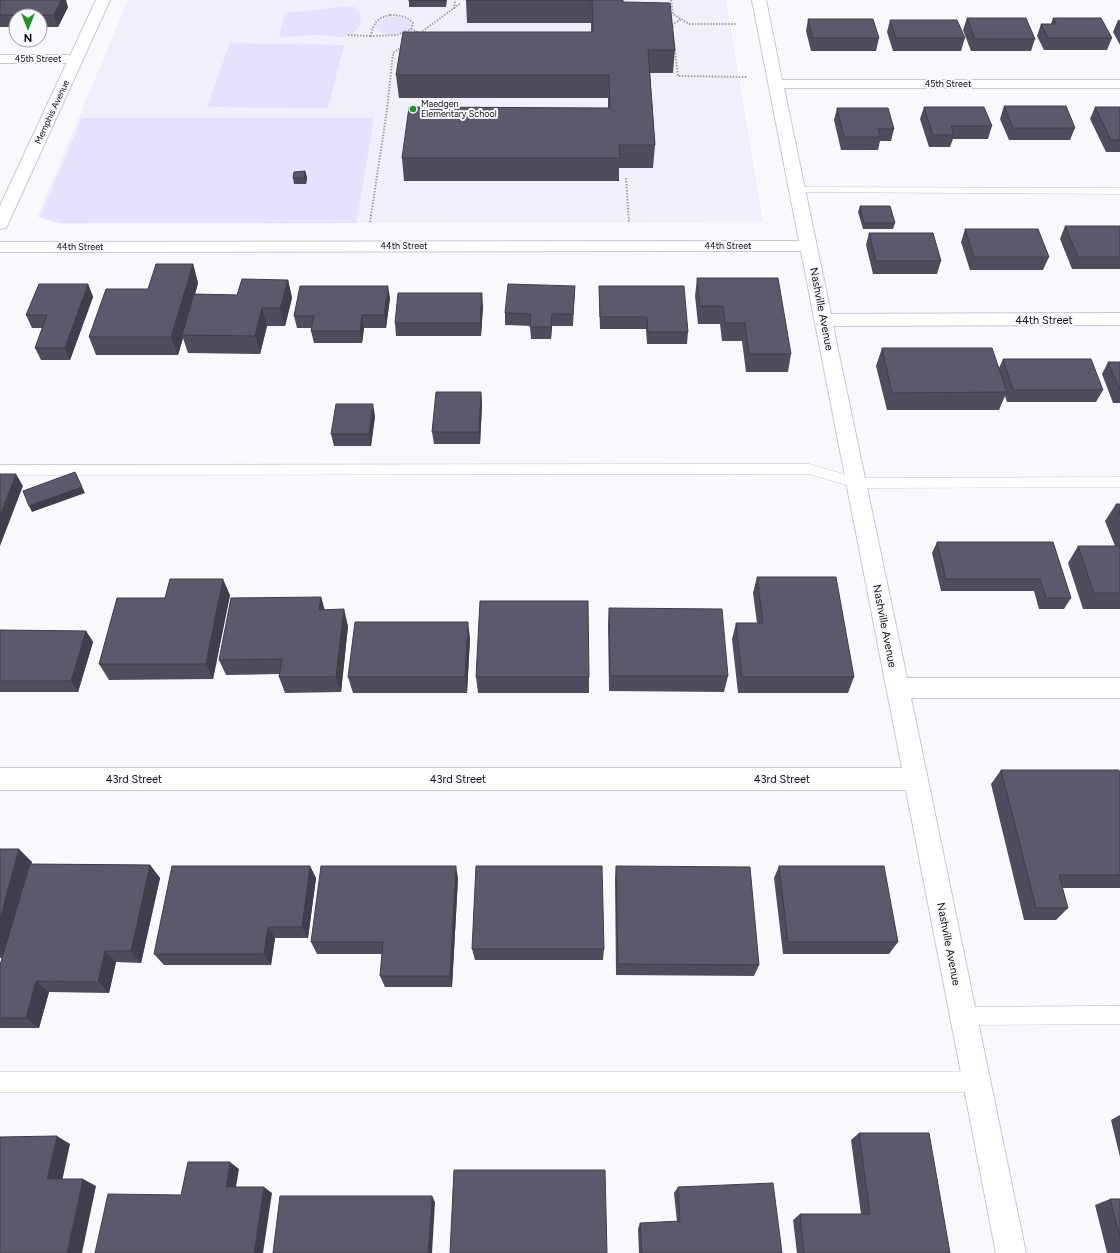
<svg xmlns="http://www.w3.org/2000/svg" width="1120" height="1253" viewBox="0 0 1120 1253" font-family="Figtree,sans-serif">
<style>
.built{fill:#f1effb}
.green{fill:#e6e1fd}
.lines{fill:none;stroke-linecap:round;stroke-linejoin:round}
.service-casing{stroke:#c9c5da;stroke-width:1}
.minor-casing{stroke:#c9c5da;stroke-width:2}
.tertiary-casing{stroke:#c9c5da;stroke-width:2}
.path{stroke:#a1a0a5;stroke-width:2;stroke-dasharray:1.5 1.5;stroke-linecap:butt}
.service{fill:#fff;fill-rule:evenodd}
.minor{fill:#fff;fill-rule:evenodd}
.tertiary{fill:#fff;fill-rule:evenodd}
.wall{fill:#4f4d5d}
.shaded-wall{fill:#403e4c}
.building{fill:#5c596c;stroke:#403e4c}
.poi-dot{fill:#1d9422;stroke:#f9f9fd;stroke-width:1.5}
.labels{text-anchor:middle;stroke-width:4;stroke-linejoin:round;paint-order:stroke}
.far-street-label{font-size:9px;fill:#100f16;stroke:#f9f9fd}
.far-poi-label{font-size:9px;fill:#100f16;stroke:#f9f9fd;text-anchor:start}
.street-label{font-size:11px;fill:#100f16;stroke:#f9f9fd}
</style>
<rect width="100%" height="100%" fill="#f9f9fd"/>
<polygon class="built" points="128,0 726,0 763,222 60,224 37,217"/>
<g class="green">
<path d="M348 6 358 8C366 24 356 36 339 37 333 37 327 35 320 35 307 35 294 37 280 37L279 35 285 13Z"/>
<path d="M389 17H400L410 23V26C403 36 389 36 379 31L375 26 376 23Z"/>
<polygon points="230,43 344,45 328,108 207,107"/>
<polygon points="82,118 374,118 356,223 60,223 40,217"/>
</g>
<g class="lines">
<g class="service-casing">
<g id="service">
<polygon points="798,187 1120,188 1120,194 794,192 793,190"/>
<polygon points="809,464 857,478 1120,477 1120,487 857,488 809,474 0,475 0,465"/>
<polygon points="1120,1006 1120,1024 964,1025 957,1023 955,1016 957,1009 964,1007"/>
<polygon points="0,1072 977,1072 984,1075 987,1082 984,1089 977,1092 0,1092"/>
</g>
</g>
<g class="minor-casing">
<g id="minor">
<polygon points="752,0 766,0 782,80 1120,80 1120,88 784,88 831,314 1120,313 1120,325 833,326 907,678 1120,678 1120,698 911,698 1026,1253 996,1253 906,790 0,790 0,768 902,768 801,251 0,252 0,242 799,241"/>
<polygon points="0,55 76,55 81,56 83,59 81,62 76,63 0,63"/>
</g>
</g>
<g class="tertiary-casing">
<polygon id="tertiary" points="96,0 110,0 8,224 6,228 0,229 0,206"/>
</g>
<g class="path">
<polyline points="671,0 673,14 689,24 737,24"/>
<polyline points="454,9 455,0"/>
<path d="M390 15C399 15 406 16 413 23L411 29 397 35 371 36C373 23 377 18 390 15Z"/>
<polyline points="673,28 672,25 681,19"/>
<polyline points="411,29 420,33"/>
<polyline points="420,33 461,3"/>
<polyline points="348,35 371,36"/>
<polyline points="675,50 678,76 747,77"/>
<polyline points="626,178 629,223"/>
<polyline points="370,222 387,110 393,53 403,46"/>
</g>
<use href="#service" class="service"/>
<use href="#minor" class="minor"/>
<use href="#tertiary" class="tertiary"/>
</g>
<g class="wall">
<polygon points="0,0 68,7 58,27 40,27 40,16 16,16 16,27 0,27"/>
<polygon points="409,0 447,0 446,7 409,7"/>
<polygon points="466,0 623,0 623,2 675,50 673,73 650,73 655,145 653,168 619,168 619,181 404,181 402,158 608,108 608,98 399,98 396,75 591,32 591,23 467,23"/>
<polygon points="967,18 1035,39 1031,51 971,51 963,30"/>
<polygon points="1053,18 1112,38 1107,50 1044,50 1037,36 1041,24 1051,24"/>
<polygon points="808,19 879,38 876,51 811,51 806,31"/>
<polygon points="890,20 965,38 961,51 893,51 887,32"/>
<polygon points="1118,20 1120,20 1120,45 1113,32"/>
<polygon points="1004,106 1075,128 1070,140 1009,140 1000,119"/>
<polygon points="924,107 992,126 988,139 953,139 950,147 929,147 920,119"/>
<polygon points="1095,107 1120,107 1120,152 1106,152 1090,119"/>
<polygon points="837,108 894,129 891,141 880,141 878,150 841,150 834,120"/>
<polygon points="305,171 307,178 306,184 294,184 293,178"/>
<polygon points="860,206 895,223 893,229 863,229 858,212"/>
<polygon points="1065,226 1120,226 1120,269 1072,269 1060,239"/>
<polygon points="965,229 1049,257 1043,270 970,270 961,242"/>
<polygon points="869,233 941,261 937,274 873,274 866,245"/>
<polygon points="193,264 198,283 195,294 237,295 288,280 292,298 285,326 267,326 260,354 188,353 183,338 178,355 96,355 89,337 148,289"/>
<polygon points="697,278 791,354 788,372 746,372 742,341 722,341 720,324 698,324 695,296"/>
<polygon points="88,284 93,297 70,360 41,360 35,348 42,328 32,328 26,315"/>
<polygon points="575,286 573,326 552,326 551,339 531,339 530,326 505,325 505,313"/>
<polygon points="599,286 688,332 687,344 647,344 646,329 600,329 599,298"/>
<polygon points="390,298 386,328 364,328 362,343 314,343 311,331 311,328 297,328 294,316"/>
<polygon points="483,306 481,336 396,336 395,323"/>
<polygon points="882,348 999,368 1003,359 1103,390 1096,402 1007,402 1005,396 999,410 887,410 876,366"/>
<polygon points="1108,362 1120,362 1120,403 1113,403 1102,374"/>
<polygon points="481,392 482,405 480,444 434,444 432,432"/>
<polygon points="375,416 371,446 334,446 331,434"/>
<polygon points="1116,504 1120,504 1120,609 1083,609 1068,563 1078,546 1115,546 1105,521"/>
<polygon points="937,542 1053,542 1071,598 1064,609 1039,609 1034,591 941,591 932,553"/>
<polygon points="757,577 854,677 848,693 738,693 732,639 736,623 757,623 753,593"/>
<polygon points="230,595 213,679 109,680 99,664 165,598"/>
<polygon points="321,597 324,610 348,626 341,692 285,693 279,677 280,674 226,675 219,660"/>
<polygon points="609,608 728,676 724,692 609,691 608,624"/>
<polygon points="0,630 86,631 93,642 78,692 0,692"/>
<polygon points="470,638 467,693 353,693 348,677"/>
<polygon points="476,677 589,677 589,693 478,693"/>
<polygon points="1001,770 1120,774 1120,888 1062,888 1068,908 1056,920 1024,920 991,784"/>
<polygon points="0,849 32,862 31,864 150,865 160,878 141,963 116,962 109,993 49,992 39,1028 0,1028 0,965 2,958 0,958"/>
<polygon points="310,866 316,878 308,938 275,938 271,965 164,965 154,954"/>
<polygon points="616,866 759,965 754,976 616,975 615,878"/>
<polygon points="779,866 898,942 889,954 783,954 774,878"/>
<polygon points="458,878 452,987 385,987 380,976 382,954 317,954 311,942"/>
<polygon points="472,949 604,949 603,960 475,960"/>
<polygon points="1120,1115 1120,1157 1111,1120"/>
<polygon points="859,1133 950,1253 797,1253 793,1220 800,1214 861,1214 851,1140"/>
<polygon points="678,1187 782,1253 639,1253 638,1229 640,1223 677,1222 674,1193"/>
<polygon points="1110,1199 1120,1199 1120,1253 1107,1253 1095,1205"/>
</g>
<g class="shaded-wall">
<polygon points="61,0 66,0 68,7 58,27 54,15"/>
<polygon points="305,171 307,178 306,184 304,178"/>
<polygon points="193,264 198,283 184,335 182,335 183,338 178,355 171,337"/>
<polygon points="288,280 292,298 285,326 280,308"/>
<polygon points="88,284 93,297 70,360 65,348"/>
<polygon points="388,286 390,298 386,328 384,315"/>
<polygon points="482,293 483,306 481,336 480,323"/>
<polygon points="262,308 267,326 260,354 255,336"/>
<polygon points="552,314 552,326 551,339 551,327"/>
<polygon points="362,315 364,328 362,343 360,331"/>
<polygon points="481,392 482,405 480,444 479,432"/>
<polygon points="373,404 375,416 371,446 369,434"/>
<polygon points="75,472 85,493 32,512 29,506"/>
<polygon points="16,474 23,486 0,546 0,515"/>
<polygon points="223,579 230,595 213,679 206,664"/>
<polygon points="321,597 326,614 319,610"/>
<polygon points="344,609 348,626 341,692 336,677"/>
<polygon points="468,622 470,638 467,693 465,677"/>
<polygon points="86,631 93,642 78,692 71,681"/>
<polygon points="19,849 32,862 6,958 0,953 0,919"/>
<polygon points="150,865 160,878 141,963 131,951"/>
<polygon points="310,866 316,878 308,938 302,927"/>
<polygon points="456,866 458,878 452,987 450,976"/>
<polygon points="268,927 275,938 271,965 264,954"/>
<polygon points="105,951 116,962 109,993 98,982"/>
<polygon points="36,981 49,992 39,1028 26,1018"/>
<polygon points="57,1136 70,1144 61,1186 47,1179"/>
<polygon points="230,1162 239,1169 235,1193 226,1187"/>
<polygon points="83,1179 96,1186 82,1253 67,1253"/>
<polygon points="264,1187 272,1193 263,1253 254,1253"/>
<polygon points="432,1196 435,1202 432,1253 428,1253"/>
</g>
<g class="building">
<polygon points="0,0 61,0 54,15 0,15"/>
<rect x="409" y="0" width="37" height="1"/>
<polygon points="466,0 623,0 623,2 670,3 675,50 648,50 655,145 619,145 620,158 402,158 409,107 610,108 609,75 396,75 403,32 593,32 592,0"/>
<polygon points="967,18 1026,18 1035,39 975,39"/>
<polygon points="1053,18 1101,18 1112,38 1048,38 1041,24 1056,24"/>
<polygon points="808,19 873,19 879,38 813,38"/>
<polygon points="890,20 957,20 965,38 896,38"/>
<polygon points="1004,106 1066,106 1075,128 1013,128"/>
<polygon points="924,107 984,107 992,126 951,126 954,135 933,135"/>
<polygon points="1095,107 1120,107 1120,140 1111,140"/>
<polygon points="837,108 888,108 894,129 878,129 881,137 844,137"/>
<polygon points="305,171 304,178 293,178 294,172"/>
<polygon points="860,206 890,206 895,223 864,223"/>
<polygon points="1065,226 1120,226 1120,257 1078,257"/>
<polygon points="965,229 1038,229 1049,257 974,257"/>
<polygon points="869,233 933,233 941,261 876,261"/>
<polygon points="156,264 193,264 171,337 89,337 106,289 148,289"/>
<polygon points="697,278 778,278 791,354 749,354 745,323 725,323 723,306 700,306"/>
<polygon points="242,279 288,280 280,308 262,308 255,336 182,335 194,294 237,295"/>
<polygon points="39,284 88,284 65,348 35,348 47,315 26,315"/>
<polygon points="508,284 575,286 573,314 552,314 551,327 530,327 531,314 505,313"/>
<polygon points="300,286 388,286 384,315 362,315 360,331 311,331 314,316 294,316"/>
<polygon points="599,286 684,286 688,332 648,332 647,317 600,317"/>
<polygon points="398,293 482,293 480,323 395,323"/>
<polygon points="882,348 992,348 1007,392 892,393"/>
<polygon points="1003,359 1091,359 1103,390 1013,390"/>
<polygon points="1108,362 1120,362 1120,390"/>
<polygon points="436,392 481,392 479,432 432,432"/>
<polygon points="336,404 373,404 369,434 331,434"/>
<polygon points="75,472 82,487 29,506 23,491"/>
<polygon points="0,474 16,474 0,515"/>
<polygon points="1116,504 1120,504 1120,515"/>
<polygon points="937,542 1053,542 1071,598 1046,598 1040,579 946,579"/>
<polygon points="1078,546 1120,546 1120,593 1094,593"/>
<polygon points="757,577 836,577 854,677 742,677 736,623 763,623"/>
<polygon points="170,579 223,579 206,664 99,664 117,598 165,598"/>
<polygon points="321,597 319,610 344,609 336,677 279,677 282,659 219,660 231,598"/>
<polygon points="480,601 588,601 589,677 476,677"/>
<polygon points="609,608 722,609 728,676 610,676"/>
<polygon points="355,622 468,622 465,677 348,677"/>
<polygon points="0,630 86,631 71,681 0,681"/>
<polygon points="1001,770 1119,770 1120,774 1120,875 1059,875 1068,908 1036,908"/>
<polygon points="0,849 19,849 0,919"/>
<polygon points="30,864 150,865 131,951 105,951 98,982 36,981 26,1018 0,1018 0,965"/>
<polygon points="172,866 310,866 302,927 268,927 264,954 154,954"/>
<polygon points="321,866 456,866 450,976 380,976 383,942 311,942"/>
<polygon points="476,866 602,866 604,949 472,949"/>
<polygon points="616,866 750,867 759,965 618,964"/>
<polygon points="779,866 884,866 898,942 788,942"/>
<polygon points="859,1133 929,1133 950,1253 804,1253 800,1214 870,1214"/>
<polygon points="57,1136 47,1179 83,1179 67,1253 0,1253 0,1137"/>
<polygon points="188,1162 230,1162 226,1187 264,1187 254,1253 95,1253 108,1194 181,1195"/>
<polygon points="454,1170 605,1170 607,1253 450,1253"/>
<polygon points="773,1183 782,1253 642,1253 640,1223 680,1221 678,1187"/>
<polygon points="280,1196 432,1196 428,1253 273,1253"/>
<polygon points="1110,1199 1120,1199 1120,1238"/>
</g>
<circle class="poi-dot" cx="413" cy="109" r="4"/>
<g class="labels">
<g class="far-street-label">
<text x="38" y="62">45th Street</text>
<text x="948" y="87">45th Street</text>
<text transform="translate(52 112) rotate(-65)" y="3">Memphis Avenue</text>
<text x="404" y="249">44th Street</text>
<text x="728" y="249">44th Street</text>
<text x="80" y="250">44th Street</text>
</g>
<g class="far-poi-label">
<text x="421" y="107">Maedgen<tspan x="421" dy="10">Elementary School</tspan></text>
</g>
<g class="street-label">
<text transform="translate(822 309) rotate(79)" y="4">Nashville Avenue</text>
<text x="1044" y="324">44th Street</text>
<text transform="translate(885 626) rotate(79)" y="4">Nashville Avenue</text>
<text x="134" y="783">43rd Street</text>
<text x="458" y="783">43rd Street</text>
<text x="782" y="783">43rd Street</text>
<text transform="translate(949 944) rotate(79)" y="4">Nashville Avenue</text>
</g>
</g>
<g transform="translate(28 28) rotate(180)"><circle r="19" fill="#f9f9fd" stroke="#9c9ba1"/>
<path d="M0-3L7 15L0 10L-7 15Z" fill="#1d9422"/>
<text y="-6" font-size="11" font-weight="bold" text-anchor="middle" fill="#100f16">N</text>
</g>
</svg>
